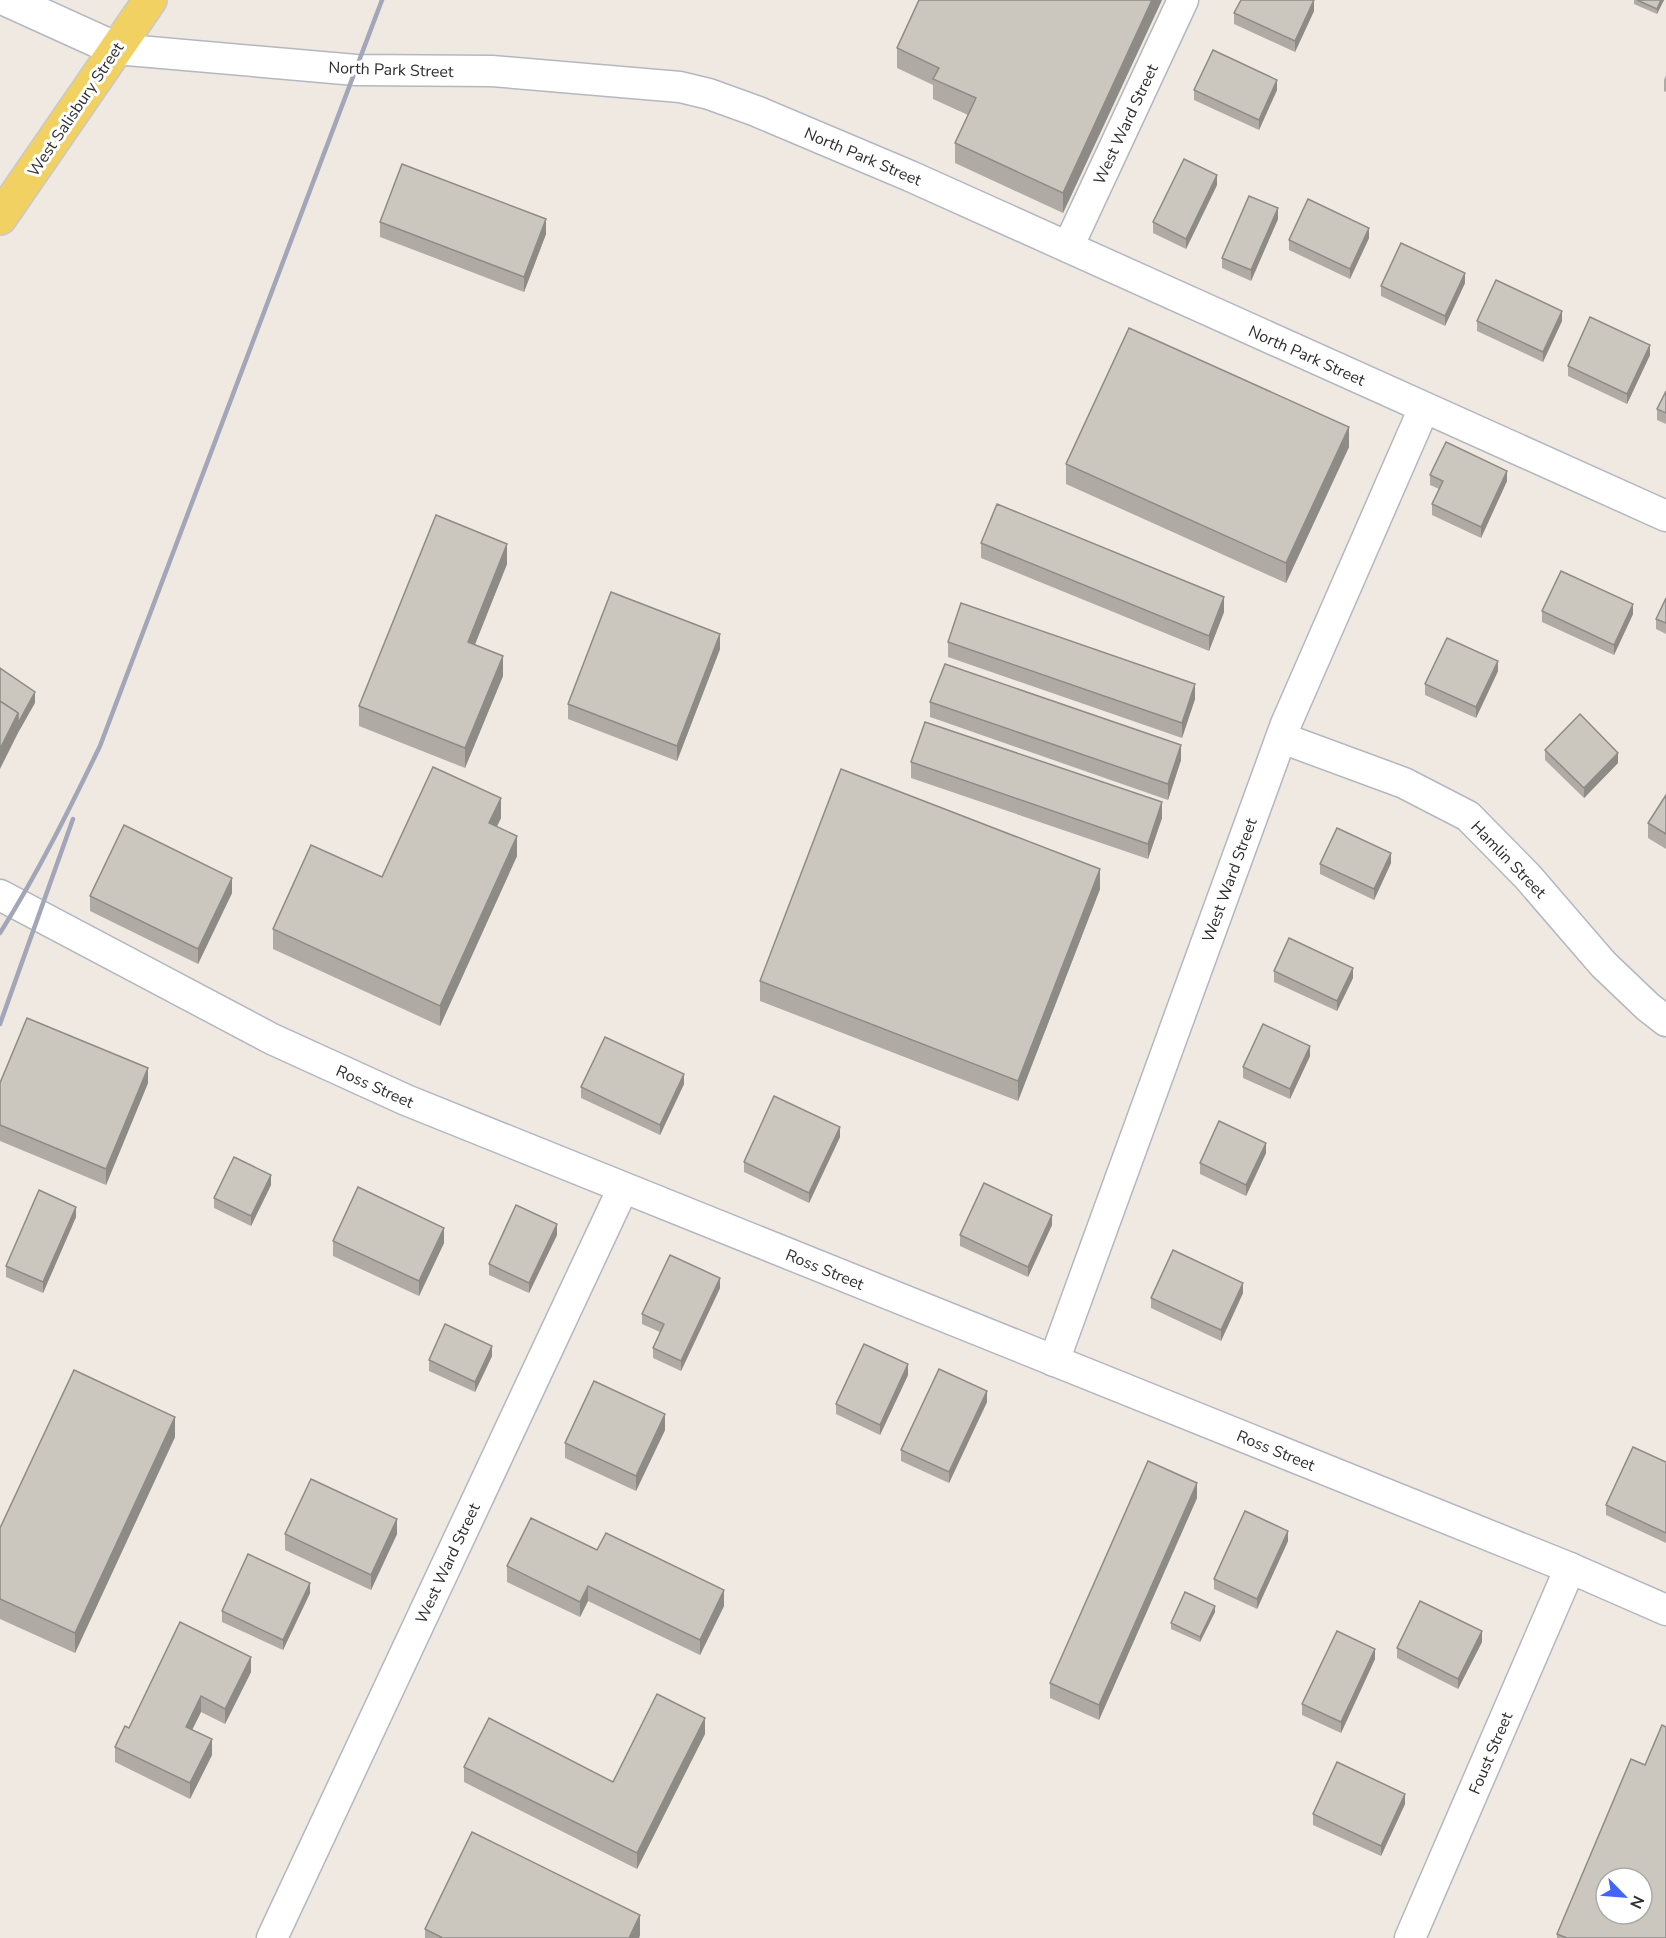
<svg xmlns="http://www.w3.org/2000/svg" width="1666" height="1938" viewBox="0 0 1666 1938" font-family="'Nunito Sans',sans-serif">
<style>
.lines{fill:none;stroke-linecap:round;stroke-linejoin:round}
.minor-casing{stroke:#b4b7c1;stroke-width:33}
.secondary-casing{stroke:#b4b7c1;stroke-width:36}
.primary-casing{stroke:#c9c9c9;stroke-width:36}
.minor{stroke:#fff;stroke-width:30}
.secondary{stroke:#fff;stroke-width:33}
.primary{stroke:#f2d163;stroke-width:33}
.rail{stroke:#a3a6b8;stroke-width:4.5}
.wall{fill:#afaba4}
.shaded-wall{fill:#8e8b86}
.building{fill:#cbc7bf;stroke:#8e8b86;stroke-width:1.5;fill-rule:evenodd}
.labels{text-anchor:middle;stroke-width:6;stroke-linejoin:round;paint-order:stroke}
.street-label{font-size:16px;fill:#2e2e2e;stroke:#fff}
</style>
<rect width="100%" height="100%" fill="#efe9e1"/>
<g class="lines">
<g class="minor-casing">
<g id="minor">
<polyline points="116,49 356,70 492,71 680,87 709,94 756,111 910,176 1666,516"/>
<polyline points="1068,247 1183,0"/>
<polyline points="1282,738 1404,783 1468,816 1528,877 1603,964 1648,1007 1666,1021"/>
<polyline points="0,895 272,1039 406,1100 1570,1568 1666,1610"/>
<polyline points="1054,1361 1286,724 1424,408"/>
<polyline points="272,1938 623,1188"/>
<polyline points="1410,1938 1570,1568"/>
</g>
</g>
<g class="secondary-casing">
<polyline id="secondary" points="8,0 116,49"/>
</g>
<g class="primary-casing">
<polyline id="primary" points="0,218 150,0"/>
</g>
<use href="#minor" class="minor"/>
<use href="#secondary" class="secondary"/>
<use href="#primary" class="primary"/>
<g class="rail">
<path d="M0 933C38 873 69 810 100 746L382 0"/>
<polyline points="0,1024 73,819"/>
</g>
</g>
<g class="wall">
<polygon points="919,0 1162,0 1063,213 955,163 955,143 968,115 933,99 933,85 897,68 897,48"/>
<polygon points="1634,0 1664,0 1657,14 1634,4"/>
<polygon points="1314,11 1295,52 1234,24 1234,13"/>
<polygon points="1666,75 1666,92 1664,91 1664,80"/>
<polygon points="1194,90 1277,90 1259,130 1194,100"/>
<polygon points="1217,185 1186,249 1153,233 1153,222"/>
<polygon points="1278,219 1251,281 1222,268 1222,258"/>
<polygon points="380,222 546,234 524,292 380,237"/>
<polygon points="1369,238 1350,279 1289,250 1289,240"/>
<polygon points="1465,283 1445,326 1381,296 1381,286"/>
<polygon points="1477,321 1562,321 1543,362 1477,331"/>
<polygon points="1650,355 1627,404 1568,376 1568,366"/>
<polygon points="1666,391 1666,424 1657,420 1657,409"/>
<polygon points="1349,447 1286,583 1066,484 1066,464"/>
<polygon points="1430,475 1507,481 1481,538 1432,515 1432,504 1439,489 1430,485"/>
<polygon points="981,543 1224,612 1209,651 981,558"/>
<polygon points="507,564 475,644 503,676 465,768 359,726 359,706"/>
<polygon points="1666,598 1666,634 1656,629 1656,619"/>
<polygon points="1542,611 1633,614 1614,655 1542,622"/>
<polygon points="948,642 1195,699 1182,738 948,657"/>
<polygon points="720,649 677,761 568,719 568,704"/>
<polygon points="1498,671 1476,718 1425,695 1425,684"/>
<polygon points="930,702 1181,760 1168,800 930,717"/>
<polygon points="1545,750 1618,763 1584,798 1545,760"/>
<polygon points="911,762 1162,818 1148,859 911,778"/>
<polygon points="1666,795 1666,849 1648,838 1648,823"/>
<polygon points="501,818 497,826 517,856 440,1026 273,949 273,929 382,877"/>
<polygon points="1391,863 1374,900 1320,874 1320,864"/>
<polygon points="1100,889 1018,1101 760,1001 760,981"/>
<polygon points="232,893 198,964 90,911 90,896"/>
<polygon points="1274,971 1353,978 1337,1011 1274,982"/>
<polygon points="1310,1056 1290,1099 1243,1078 1243,1067"/>
<polygon points="0,1083 148,1083 106,1185 0,1141"/>
<polygon points="684,1084 660,1135 581,1098 581,1087"/>
<polygon points="840,1137 809,1203 744,1172 744,1162"/>
<polygon points="1266,1153 1246,1196 1200,1174 1200,1163"/>
<polygon points="271,1185 251,1226 214,1208 214,1198"/>
<polygon points="76,1217 43,1293 6,1277 6,1266"/>
<polygon points="1052,1225 1028,1277 960,1246 960,1235"/>
<polygon points="557,1235 529,1293 489,1275 489,1264"/>
<polygon points="333,1241 444,1243 419,1296 333,1256"/>
<polygon points="720,1288 681,1371 653,1358 653,1348 660,1332 642,1324 642,1314"/>
<polygon points="1243,1293 1221,1341 1151,1308 1151,1298"/>
<polygon points="492,1356 475,1392 429,1371 429,1360"/>
<polygon points="908,1375 880,1435 836,1414 836,1404"/>
<polygon points="987,1402 949,1483 901,1461 901,1450"/>
<polygon points="665,1430 636,1491 565,1458 565,1443"/>
<polygon points="175,1437 75,1653 0,1619 0,1528"/>
<polygon points="1666,1462 1666,1543 1606,1515 1606,1505"/>
<polygon points="1197,1498 1099,1720 1050,1698 1050,1683"/>
<polygon points="285,1534 397,1534 371,1590 285,1550"/>
<polygon points="1288,1541 1257,1609 1214,1589 1214,1579"/>
<polygon points="597,1550 724,1606 700,1655 588,1601 580,1617 507,1582 507,1566"/>
<polygon points="310,1593 283,1650 222,1622 222,1611"/>
<polygon points="1215,1612 1200,1642 1171,1629 1171,1623"/>
<polygon points="1482,1642 1458,1689 1397,1658 1397,1648"/>
<polygon points="1375,1659 1341,1733 1302,1715 1302,1704"/>
<polygon points="251,1672 225,1724 201,1712 192,1730 212,1755 190,1799 115,1762 115,1747 129,1728"/>
<polygon points="705,1734 637,1869 464,1782 464,1767 613,1782"/>
<polygon points="1645,1765 1666,1938 1557,1938 1557,1934"/>
<polygon points="1405,1804 1381,1856 1313,1825 1313,1814"/>
<polygon points="425,1929 640,1935 639,1938 425,1938"/>
</g>
<g class="shaded-wall">
<polygon points="1152,0 1162,0 1063,213 1063,193"/>
<polygon points="1314,0 1314,11 1295,52 1295,41"/>
<polygon points="1661,0 1664,0 1657,14 1657,9"/>
<polygon points="1277,80 1277,90 1259,130 1259,120"/>
<polygon points="1217,175 1217,185 1186,249 1186,239"/>
<polygon points="1278,208 1278,219 1251,281 1251,270"/>
<polygon points="546,219 546,234 524,292 524,277"/>
<polygon points="1369,228 1369,238 1350,279 1350,269"/>
<polygon points="1465,273 1465,283 1445,326 1445,316"/>
<polygon points="1562,311 1562,321 1543,362 1543,352"/>
<polygon points="1650,345 1650,355 1627,404 1627,394"/>
<polygon points="1349,427 1349,447 1286,583 1286,563"/>
<polygon points="1507,471 1507,481 1481,538 1481,527"/>
<polygon points="507,544 507,564 468,662 468,642"/>
<polygon points="1224,597 1224,612 1209,651 1209,636"/>
<polygon points="1633,604 1633,614 1614,655 1614,645"/>
<polygon points="720,634 720,649 677,761 677,746"/>
<polygon points="503,656 503,676 465,768 465,748"/>
<polygon points="1498,661 1498,671 1476,718 1476,707"/>
<polygon points="1195,684 1195,699 1182,738 1182,723"/>
<polygon points="35,692 35,703 18,733 18,723"/>
<polygon points="18,713 18,733 0,769 0,749"/>
<polygon points="1181,745 1181,760 1168,800 1168,784"/>
<polygon points="1618,753 1618,763 1584,798 1584,788"/>
<polygon points="501,798 501,818 489,843 489,823"/>
<polygon points="1162,802 1162,818 1148,859 1148,844"/>
<polygon points="517,836 517,856 440,1026 440,1006"/>
<polygon points="1391,853 1391,863 1374,900 1374,889"/>
<polygon points="1100,869 1100,889 1018,1101 1018,1081"/>
<polygon points="232,878 232,893 198,964 198,949"/>
<polygon points="1353,968 1353,978 1337,1011 1337,1001"/>
<polygon points="1310,1046 1310,1056 1290,1099 1290,1089"/>
<polygon points="148,1068 148,1083 106,1185 106,1169"/>
<polygon points="684,1074 684,1084 660,1135 660,1125"/>
<polygon points="840,1127 840,1137 809,1203 809,1193"/>
<polygon points="1266,1143 1266,1153 1246,1196 1246,1185"/>
<polygon points="271,1175 271,1185 251,1226 251,1216"/>
<polygon points="76,1207 76,1217 43,1293 43,1282"/>
<polygon points="1052,1215 1052,1225 1028,1277 1028,1267"/>
<polygon points="557,1224 557,1235 529,1293 529,1283"/>
<polygon points="444,1228 444,1243 419,1296 419,1281"/>
<polygon points="720,1278 720,1288 681,1371 681,1361"/>
<polygon points="1243,1283 1243,1293 1221,1341 1221,1330"/>
<polygon points="492,1346 492,1356 475,1392 475,1382"/>
<polygon points="908,1364 908,1375 880,1435 880,1425"/>
<polygon points="987,1391 987,1402 949,1483 949,1472"/>
<polygon points="665,1414 665,1430 636,1491 636,1476"/>
<polygon points="175,1417 175,1437 75,1653 75,1633"/>
<polygon points="1197,1483 1197,1498 1099,1720 1099,1705"/>
<polygon points="397,1519 397,1534 371,1590 371,1575"/>
<polygon points="1288,1531 1288,1541 1257,1609 1257,1599"/>
<polygon points="310,1583 310,1593 283,1650 283,1640"/>
<polygon points="588,1586 588,1601 580,1617 580,1602"/>
<polygon points="724,1590 724,1606 700,1655 700,1640"/>
<polygon points="1215,1606 1215,1612 1200,1642 1200,1637"/>
<polygon points="1482,1631 1482,1642 1458,1689 1458,1679"/>
<polygon points="1375,1649 1375,1659 1341,1733 1341,1722"/>
<polygon points="251,1657 251,1672 225,1724 225,1709"/>
<polygon points="201,1696 201,1712 186,1742 186,1727"/>
<polygon points="705,1718 705,1734 637,1869 637,1853"/>
<polygon points="212,1739 212,1755 190,1799 190,1783"/>
<polygon points="1405,1794 1405,1804 1381,1856 1381,1846"/>
<polygon points="640,1915 640,1935 639,1938 629,1938"/>
</g>
<g class="building">
<polygon points="919,0 1152,0 1063,193 955,143 976,98 933,79 939,68 897,48"/>
<polygon points="1241,0 1314,0 1295,41 1234,13"/>
<polygon points="1637,0 1661,0 1657,9"/>
<polygon points="1213,50 1277,80 1259,120 1194,90"/>
<polygon points="1184,159 1217,175 1186,239 1153,222"/>
<polygon points="402,164 546,219 524,277 380,222"/>
<polygon points="1249,196 1278,208 1251,270 1222,258"/>
<polygon points="1308,199 1369,228 1350,269 1289,240"/>
<polygon points="1401,243 1465,273 1445,316 1381,286"/>
<polygon points="1496,280 1562,311 1543,352 1477,321"/>
<polygon points="1590,317 1650,345 1627,394 1568,366"/>
<polygon points="1129,328 1349,427 1286,563 1066,464"/>
<polygon points="1666,391 1666,413 1657,409"/>
<polygon points="1446,442 1507,471 1481,527 1432,504 1443,481 1430,475"/>
<polygon points="997,504 1224,597 1209,636 981,543"/>
<polygon points="436,515 507,544 468,642 503,656 465,748 359,706"/>
<polygon points="1561,571 1633,604 1614,645 1542,611"/>
<polygon points="611,592 720,634 677,746 568,704"/>
<polygon points="1666,598 1666,623 1656,619"/>
<polygon points="961,603 1195,684 1182,723 948,642"/>
<polygon points="1447,638 1498,661 1476,707 1425,684"/>
<polygon points="945,664 1181,745 1168,784 930,702"/>
<polygon points="0,668 35,692 18,723 18,713 0,701"/>
<polygon points="0,701 18,713 0,749"/>
<polygon points="1580,714 1618,753 1584,788 1545,750"/>
<polygon points="925,722 1162,802 1148,844 911,762"/>
<polygon points="433,767 501,798 489,823 517,836 440,1006 273,929 311,845 382,877"/>
<polygon points="841,769 1100,869 1018,1081 760,981"/>
<polygon points="1666,795 1666,834 1648,823"/>
<polygon points="124,825 232,878 198,949 90,896"/>
<polygon points="1337,828 1391,853 1374,889 1320,864"/>
<polygon points="1289,938 1353,968 1337,1001 1274,971"/>
<polygon points="27,1018 148,1068 106,1169 0,1125 0,1083"/>
<polygon points="1263,1024 1310,1046 1290,1089 1243,1067"/>
<polygon points="605,1037 684,1074 660,1125 581,1087"/>
<polygon points="774,1096 840,1127 809,1193 744,1162"/>
<polygon points="1219,1121 1266,1143 1246,1185 1200,1163"/>
<polygon points="234,1157 271,1175 251,1216 214,1198"/>
<polygon points="984,1183 1052,1215 1028,1267 960,1235"/>
<polygon points="358,1187 444,1228 419,1281 333,1241"/>
<polygon points="39,1190 76,1207 43,1282 6,1266"/>
<polygon points="516,1205 557,1224 529,1283 489,1264"/>
<polygon points="1173,1250 1243,1283 1221,1330 1151,1298"/>
<polygon points="670,1255 720,1278 681,1361 653,1348 664,1324 642,1314"/>
<polygon points="445,1324 492,1346 475,1382 429,1360"/>
<polygon points="864,1344 908,1364 880,1425 836,1404"/>
<polygon points="939,1369 987,1391 949,1472 901,1450"/>
<polygon points="74,1370 175,1417 75,1633 0,1599 0,1528"/>
<polygon points="594,1381 665,1414 636,1476 565,1443"/>
<polygon points="1633,1447 1666,1462 1666,1533 1606,1505"/>
<polygon points="1148,1461 1197,1483 1099,1705 1050,1683"/>
<polygon points="311,1479 397,1519 371,1575 285,1534"/>
<polygon points="1245,1511 1288,1531 1257,1599 1214,1579"/>
<polygon points="531,1518 597,1550 606,1533 724,1590 700,1640 588,1586 580,1602 507,1566"/>
<polygon points="248,1554 310,1583 283,1640 222,1611"/>
<polygon points="1185,1592 1215,1606 1200,1637 1171,1623"/>
<polygon points="1420,1601 1482,1631 1458,1679 1397,1648"/>
<polygon points="180,1622 251,1657 225,1709 201,1696 186,1727 212,1739 190,1783 115,1747 125,1726 129,1728"/>
<polygon points="1337,1631 1375,1649 1341,1722 1302,1704"/>
<polygon points="657,1694 705,1718 637,1853 464,1767 489,1718 613,1782"/>
<path d="M1662 1725 1666 1727V1938H1567L1557 1934 1631 1759 1645 1765ZM1606 1878H1642V1914H1606Z"/>
<polygon points="1337,1762 1405,1794 1381,1846 1313,1814"/>
<polygon points="472,1832 640,1915 629,1938 440,1938 441,1937 425,1929"/>
</g>
<g class="labels">
<g class="street-label">
<text transform="translate(391 69) rotate(2)" y="6">North Park Street</text>
<text transform="translate(75 109) rotate(-56)" y="6">West Salisbury Street</text>
<text transform="translate(1125 124) rotate(-65)" y="6">West Ward Street</text>
<text transform="translate(863 156) rotate(23)" y="6">North Park Street</text>
<text transform="translate(1307 355) rotate(24)" y="6">North Park Street</text>
<text transform="translate(1509 859) rotate(46)" y="6">Hamlin Street</text>
<text transform="translate(1229 880) rotate(-70)" y="6">West Ward Street</text>
<text transform="translate(375 1086) rotate(24)" y="6">Ross Street</text>
<text transform="translate(825 1269) rotate(22)" y="6">Ross Street</text>
<text transform="translate(1276 1450) rotate(22)" y="6">Ross Street</text>
<text transform="translate(447 1563) rotate(-65)" y="6">West Ward Street</text>
<text transform="translate(1490 1753) rotate(-67)" y="6">Foust Street</text>
</g>
</g>
<g transform="translate(1624 1896) rotate(115)"><circle r="28" fill="#ffffff" stroke="#ababab" stroke-width="1.5"/>
<path d="M0-4.5L10 22L0 15L-10 22Z" fill="#4264fb"/>
<text y="-9" font-size="16" font-weight="bold" text-anchor="middle" fill="#2e2e2e">N</text>
</g>
</svg>
